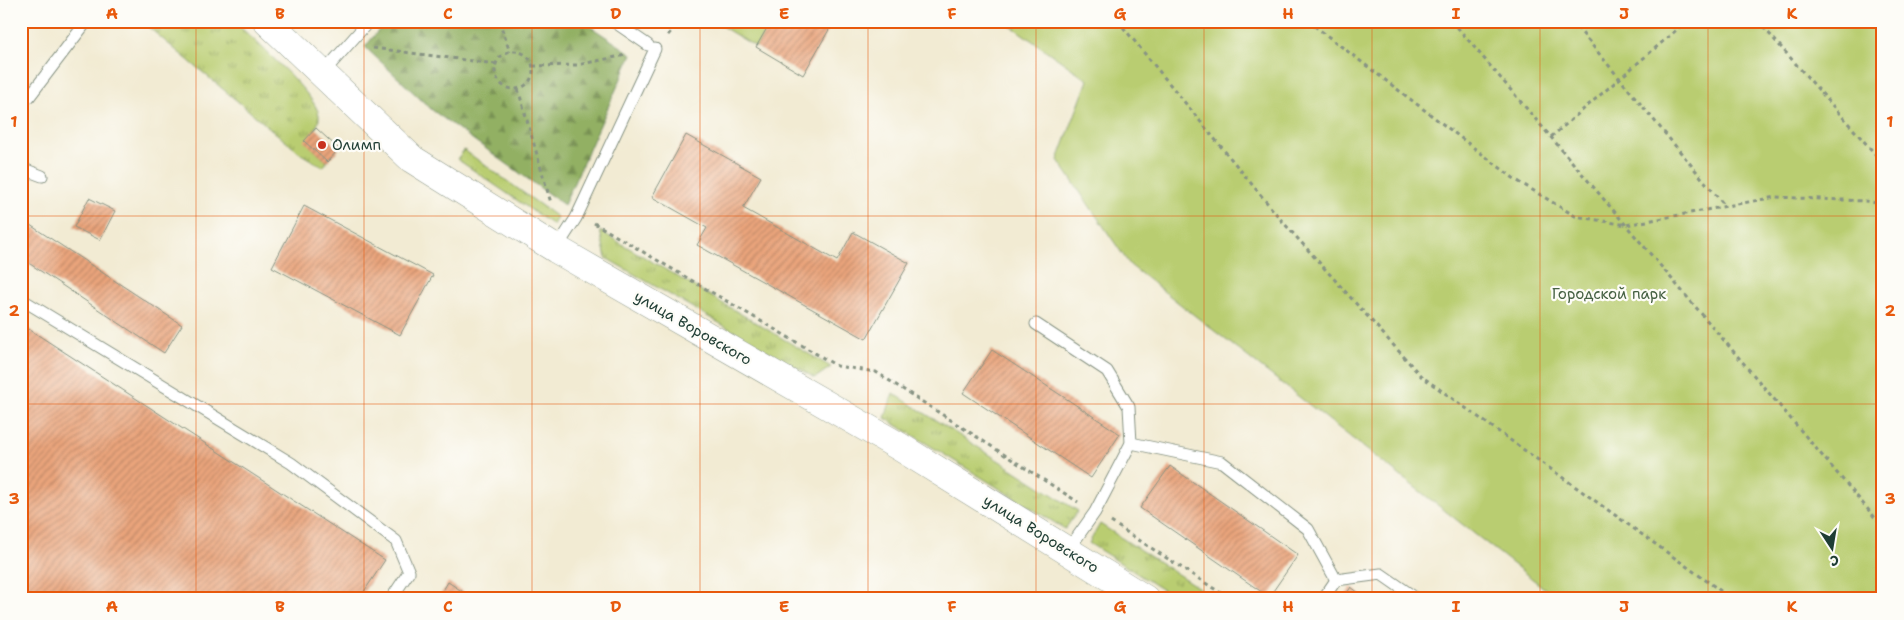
<svg xmlns="http://www.w3.org/2000/svg" width="1904" height="620" viewBox="0 0 1904 620" font-family="'Shantell Sans',sans-serif">
<style>
.grass{fill:url(#grass-tufts);stroke:#6c8552}
.forest{fill:url(#forest-firs);stroke:#58764c}
.green{fill:#b9cd71;stroke:#6c8552}
.building{fill:url(#building-hatch)}
.lines{fill:none;stroke-linecap:round;stroke-linejoin:round}
.service-casing{stroke:#889484;stroke-width:13}
.tertiary-casing{stroke:#889484;stroke-width:29}
.path{stroke:#889484;stroke-width:3;stroke-dasharray:4 4;stroke-linecap:butt}
.service{stroke:#fff;stroke-width:11}
.tertiary{stroke:#fff;stroke-width:28}
.grid{fill:none;stroke:#e8590c;stroke-width:1;stroke-opacity:0.55}
.poi-dot{fill:#c8321e;stroke:#fdfcf7;stroke-width:2}
.labels{text-anchor:middle;stroke-width:4.5;stroke-linejoin:round;paint-order:stroke}
.poi-label{font-size:15px;fill:#1f3d34;stroke:#fdfcf7;text-anchor:start}
.park-label{font-size:15px;fill:#466143;stroke:#fdfcf7}
.street-label{font-size:15px;fill:#1f3d34;stroke:#fdfcf7}
.neatline{fill:none;stroke:#e8590c;stroke-width:2}
.grid-label{font-size:16px;text-anchor:middle;font-weight:bold;fill:#e8590c}
</style>
<defs>
<pattern id="grass-tufts" width="24" height="20" patternUnits="userSpaceOnUse" patternTransform="scale(1.25)"><rect width="24" height="20" fill="#b9cd71"/><path d="M3 7l-1-3M5 7V3M7 7l1-3M15 17l-1-3M17 17v-4M19 17l1-3" fill="none" stroke="#96a85e"/></pattern>
<pattern id="forest-firs" width="22" height="20" patternUnits="userSpaceOnUse" patternTransform="scale(1.25)"><rect width="22" height="20" fill="#92b063"/><path d="M5 1l3.5 6h-7zM16 11l3.5 6h-7z" fill="#779052"/></pattern>
<pattern id="building-hatch" width="6" height="6" patternUnits="userSpaceOnUse" patternTransform="scale(1.25)"><rect width="6" height="6" fill="#eaa47c"/><path d="M-1 1l2-2M0 6l6-6M5 7l2-2" fill="none" stroke="#bd8766"/></pattern>
</defs>
<rect width="100%" height="100%" fill="#fdfcf7"/>
<filter id="ink" filterUnits="userSpaceOnUse"><feTurbulence type="fractalNoise" baseFrequency=".02" numOctaves="2"/><feDisplacementMap in="SourceGraphic" scale="10" xChannelSelector="R" yChannelSelector="G"/><feConvolveMatrix kernelMatrix="1 2 1 2 8 2 1 2 1" color-interpolation-filters="sRGB"/></filter>
<filter id="wash" filterUnits="userSpaceOnUse"><feTurbulence type="fractalNoise" baseFrequency=".0096" numOctaves="4" result="noise"/><feDisplacementMap in="SourceGraphic" scale="20" xChannelSelector="R" yChannelSelector="G"/><feGaussianBlur stdDeviation="1.12" result="paint"/><feColorMatrix in="noise" values="0 0 0 0 0 0 0 0 0 0 0 0 0 0 0 0 0 1.4 0 .05"/><feComposite in="paint" operator="in"/></filter>
<g filter="url(#wash)">
<rect width="100%" height="100%" fill="#f2ebd3"/>
<g class="grass">
<path d="M141 21H234C252 39 316 94 319 115 320 126 312 133 305 141L327 162 323 167 301 154Z"/>
<polygon points="464,150 557,217 553,225 457,159"/>
<polygon points="600,231 831,367 815,378 606,258"/>
<polygon points="893,393 1078,511 1065,529 885,418"/>
<polygon points="1100,524 1216,599 1177,599 1089,543"/>
</g>
<polygon class="forest" points="386,21 582,21 632,54 564,205 432,110 365,47"/>
<g class="green">
<polygon points="713,21 771,21 756,47"/>
<polygon points="1004,21 1883,21 1883,599 1558,599 1130,265 1058,160 1088,80"/>
</g>
<g id="blocks">
<g class="building">
<polygon points="771,21 834,21 803,75 756,47"/>
<polygon points="316,128 339,149 327,162 304,141"/>
<polygon points="686,135 761,177 743,208 837,261 853,232 909,263 866,339 697,245 707,228 652,197"/>
<polygon points="89,198 115,211 100,240 74,227"/>
<polygon points="304,206 433,275 400,335 272,267"/>
<polygon points="21,219 182,325 164,353 21,258"/>
<polygon points="21,324 385,560 359,599 21,599"/>
<polygon points="992,350 1120,434 1091,478 963,393"/>
<polygon points="1170,466 1298,555 1269,597 1140,508"/>
<polygon points="448,582 474,599 438,599"/>
<polygon points="1351,587 1367,599 1343,599"/>
</g>
</g>
</g>
<g filter="url(#ink)">
<use href="#blocks" fill-opacity="0" stroke="#889484" stroke-width="1"/>
<g class="lines">
<g class="service-casing">
<g id="service">
<polyline points="613,21 648,45"/>
<polyline points="322,74 369,21"/>
<polyline points="29,97 87,21"/>
<polyline points="21,168 42,176"/>
<polyline points="556,249 576,218 655,49"/>
<polyline points="21,299 291,463 396,541 409,572 391,599"/>
<polyline points="1036,324 1107,371 1129,407 1131,443 1095,512 1068,550"/>
<polyline points="1131,443 1222,462 1308,529 1336,580"/>
<polyline points="1323,599 1336,580 1381,574 1417,599"/>
</g>
</g>
<g class="tertiary-casing">
<polyline id="tertiary" points="267,21 412,159 556,249 900,447 1145,599"/>
</g>
<g class="path">
<polyline points="499,21 510,52"/>
<polyline points="1118,21 1282,221 1421,376 1732,599"/>
<polyline points="1308,21 1516,180 1575,216 1626,225 1775,197 1865,201 1883,204"/>
<polyline points="1452,21 1883,527"/>
<polyline points="1572,21 1725,206"/>
<polyline points="1758,21 1883,163"/>
<polyline points="668,35 680,21"/>
<polyline points="373,48 496,64"/>
<circle cx="514" cy="70" r="19"/>
<polyline points="533,66 577,65 626,55"/>
<polyline points="518,89 551,203"/>
<polyline points="1551,137 1687,21"/>
<polyline points="594,223 837,366 876,372 1078,502"/>
<polyline points="1111,522 1230,599"/>
</g>
<use href="#service" class="service"/>
<use href="#tertiary" class="tertiary"/>
</g>
</g>
<path class="grid" d="M196 21V599M364 21V599M532 21V599M700 21V599M868 21V599M1036 21V599M1204 21V599M1372 21V599M1540 21V599M1708 21V599M21 216H1883M21 404H1883"/>
<circle class="poi-dot" cx="322" cy="145" r="5"/>
<g class="labels">
<g class="poi-label">
<text x="332" y="150">Олимп</text>
</g>
<g class="park-label">
<text x="1609" y="299">Городской парк</text>
</g>
<g class="street-label">
<text transform="translate(693 328) rotate(30)" y="5">улица Воровского</text>
<text transform="translate(1041 534) rotate(32)" y="5">улица Воровского</text>
</g>
</g>
<rect width="1904" height="620" fill="none" stroke="#fdfcf7" stroke-width="55"/>
<g transform="translate(1832 548) rotate(168)" stroke="#fdfcf7" stroke-width="4" paint-order="stroke">
<path d="M0-4L9 19L0 12L-9 19Z" fill="#1f3d34"/>
<text y="-8" font-size="14" font-weight="bold" text-anchor="middle" fill="#1f3d34">С</text>
</g>
<rect x="28" y="28" width="1848" height="564" class="neatline"/>
<g class="grid-label">
<text x="112" y="19">A</text>
<text x="280" y="19">B</text>
<text x="448" y="19">C</text>
<text x="616" y="19">D</text>
<text x="784" y="19">E</text>
<text x="952" y="19">F</text>
<text x="1120" y="19">G</text>
<text x="1288" y="19">H</text>
<text x="1456" y="19">I</text>
<text x="1624" y="19">J</text>
<text x="1792" y="19">K</text>
<text x="14" y="127">1</text>
<text x="1890" y="127">1</text>
<text x="14" y="316">2</text>
<text x="1890" y="316">2</text>
<text x="14" y="504">3</text>
<text x="1890" y="504">3</text>
<text x="112" y="612">A</text>
<text x="280" y="612">B</text>
<text x="448" y="612">C</text>
<text x="616" y="612">D</text>
<text x="784" y="612">E</text>
<text x="952" y="612">F</text>
<text x="1120" y="612">G</text>
<text x="1288" y="612">H</text>
<text x="1456" y="612">I</text>
<text x="1624" y="612">J</text>
<text x="1792" y="612">K</text>
</g>
</svg>
